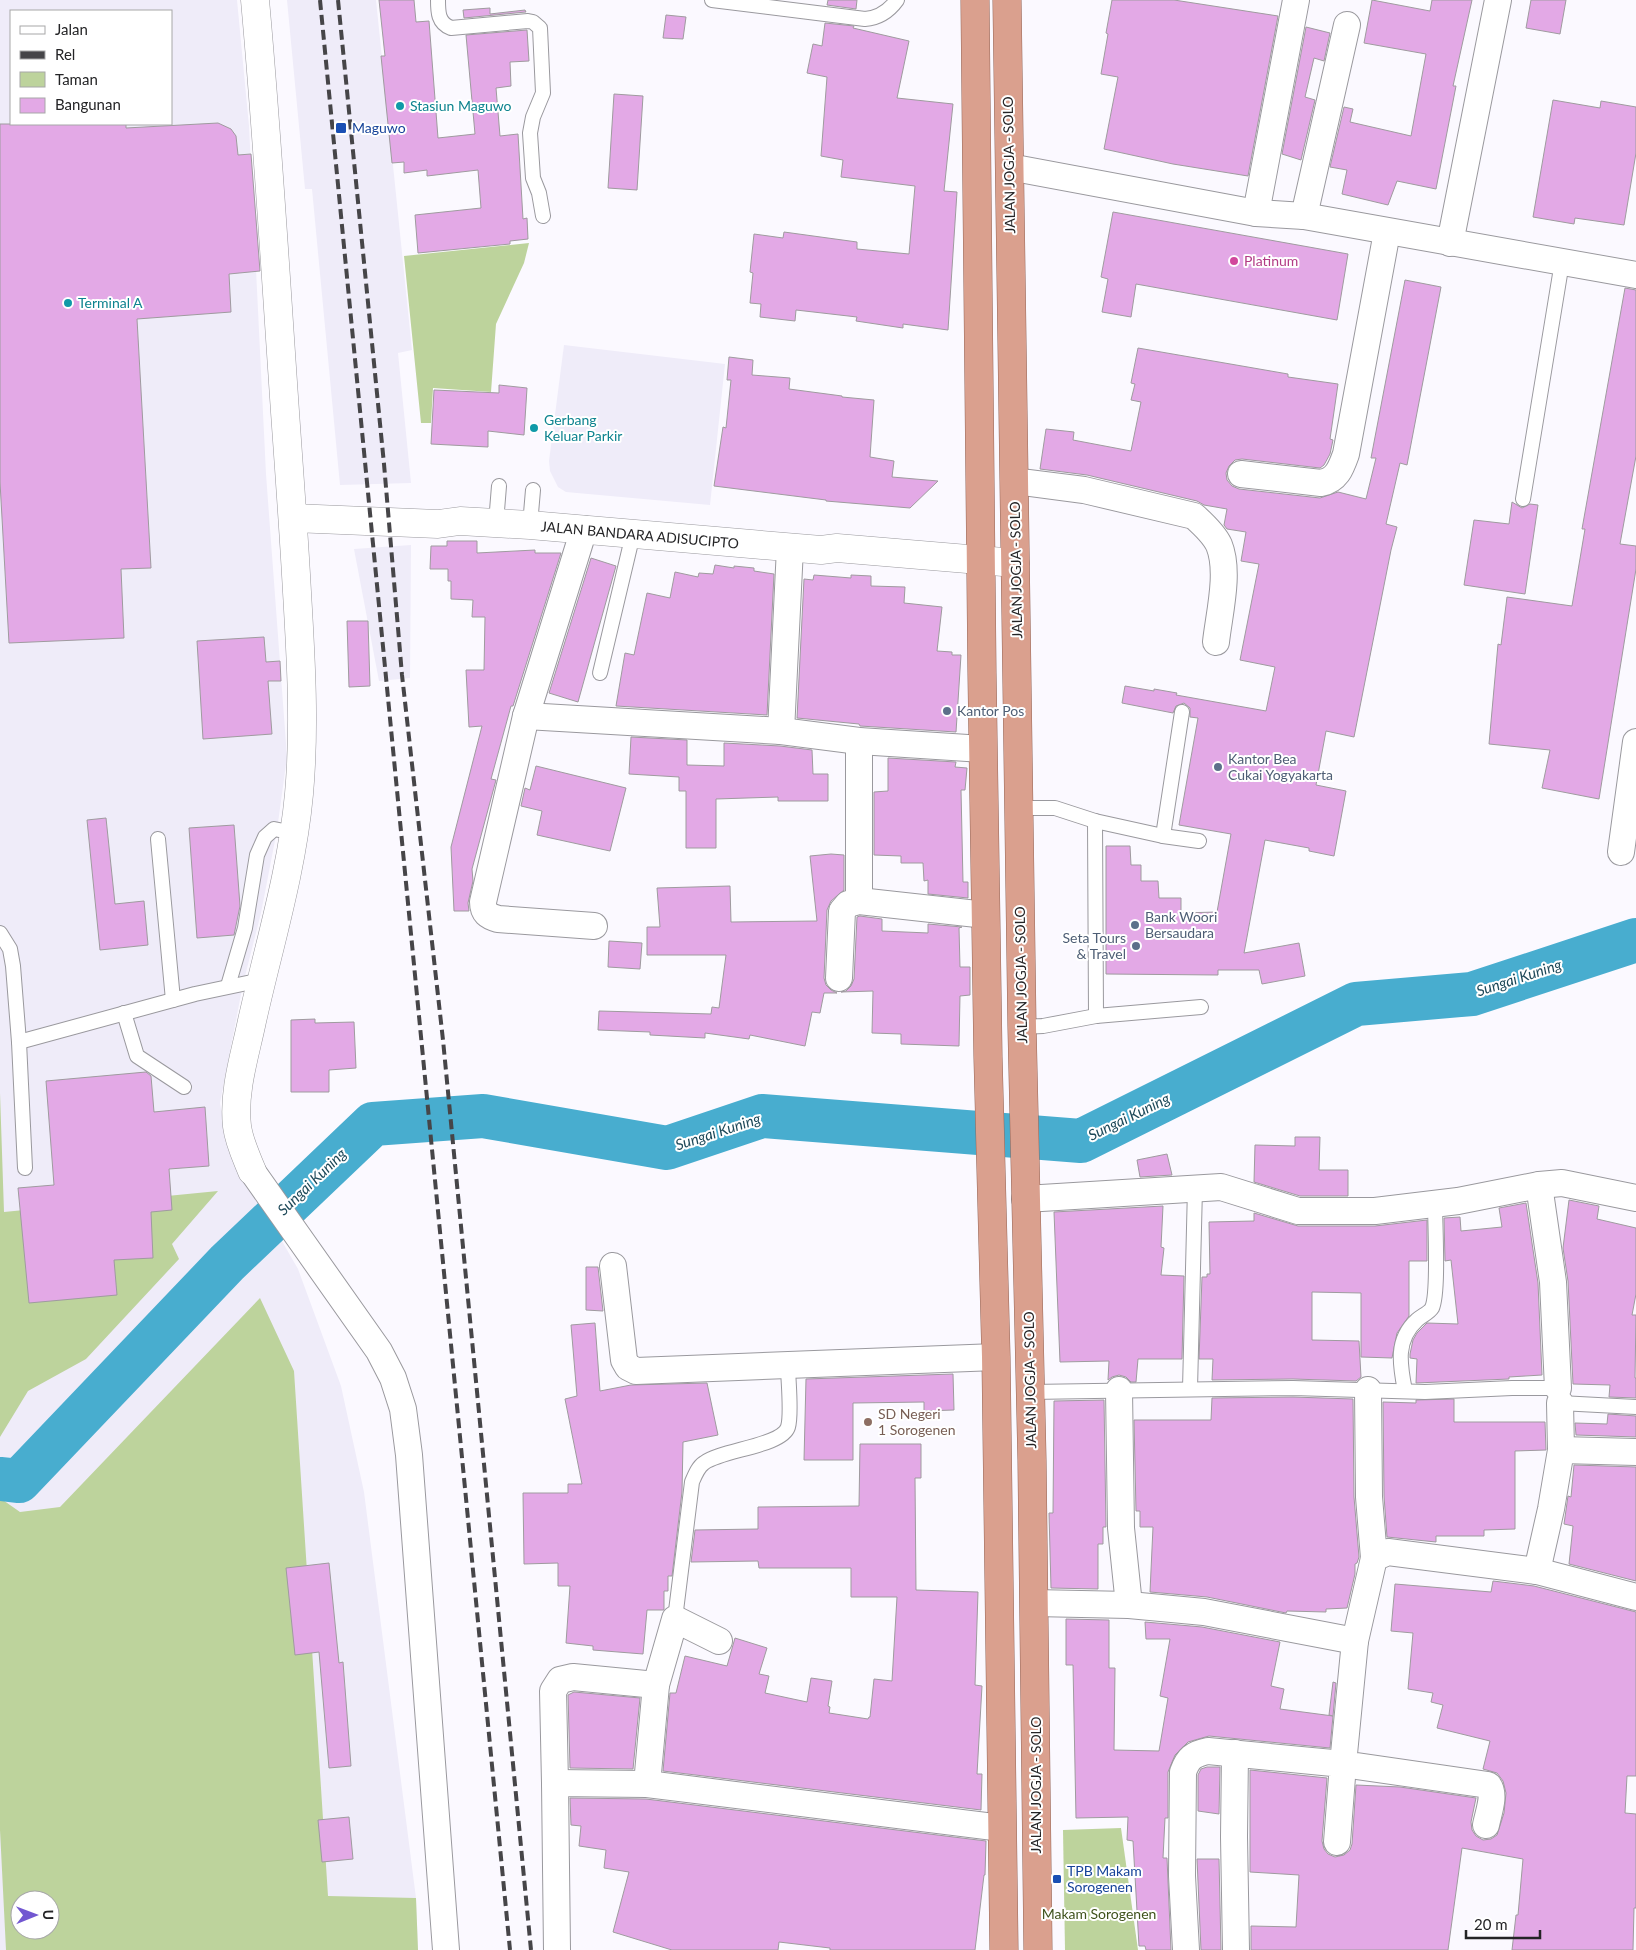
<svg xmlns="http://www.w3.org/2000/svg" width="1636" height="1950" viewBox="0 0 1636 1950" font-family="Lato,sans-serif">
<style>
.built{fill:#efecf9;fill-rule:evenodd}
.green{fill:#bdd39c;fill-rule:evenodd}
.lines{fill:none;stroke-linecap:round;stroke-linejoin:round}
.river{stroke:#48adcf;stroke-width:44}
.building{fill:#e3a9e6;stroke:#9f9b9f}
.service-casing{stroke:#9a999e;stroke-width:16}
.minor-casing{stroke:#9a999e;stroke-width:28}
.tertiary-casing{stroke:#9a999e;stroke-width:29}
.trunk-casing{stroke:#946557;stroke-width:29}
.service{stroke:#fff;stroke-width:14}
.minor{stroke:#fff;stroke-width:26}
.tertiary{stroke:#fff;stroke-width:28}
.trunk{stroke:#daa08e;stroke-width:28}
.rail{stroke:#464548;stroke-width:4;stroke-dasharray:10 5;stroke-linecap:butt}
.culture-dot{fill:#0f9aa8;stroke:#fff;stroke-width:2}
.transit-dot{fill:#1a4fb4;stroke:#fff;stroke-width:2}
.hotel-dot{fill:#d1479c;stroke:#fff;stroke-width:2}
.service-dot{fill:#5c6f8a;stroke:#fff;stroke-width:2}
.education-dot{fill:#8d6e63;stroke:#fff;stroke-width:2}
.labels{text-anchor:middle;stroke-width:4;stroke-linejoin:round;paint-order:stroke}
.culture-label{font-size:14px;fill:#0d838f;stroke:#fff;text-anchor:start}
.transit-label{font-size:14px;fill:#164399;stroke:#fff;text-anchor:start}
.street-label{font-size:14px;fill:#242426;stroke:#fff}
.hotel-label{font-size:14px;fill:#b23c85;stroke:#fff;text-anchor:start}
.service-label{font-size:14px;fill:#4e5e75;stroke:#fff;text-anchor:start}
.education-label{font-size:14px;fill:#785e54;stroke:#fff;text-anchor:start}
.park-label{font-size:14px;fill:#3f521c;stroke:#fff}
.water-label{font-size:15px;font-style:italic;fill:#1e4959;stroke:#fff}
</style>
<rect width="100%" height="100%" fill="#fbf9ff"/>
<g class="built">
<path d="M0 0H237L249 126 266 474 287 757 277 830 261 913 243 984 220 1103 225 1134 237 1163 298 1269 341 1386 364 1492 416 1898 418 1950H0ZM11 11H171V124H11ZM20 1900H50V1930H20Z"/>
<polygon points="287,0 376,0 412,350 398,353 411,483 340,485 312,189 305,189"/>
<polygon points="564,345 725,364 710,505 566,492 558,487 550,471 549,461"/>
<polygon points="411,545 410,678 379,681 354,549"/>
</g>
<g class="green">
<polygon points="529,243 524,263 496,324 491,392 433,388 431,423 421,423 404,256"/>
<polygon points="0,1093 4,1212 218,1191 172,1244 179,1259 86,1359 28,1391 0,1437"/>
<path d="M260 1298 294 1371 328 1896 416 1898 418 1950H6L0 1830V1498L20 1512 60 1507ZM20 1900H50V1930H20Z"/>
<polygon points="1121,1828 1138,1950 1065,1950 1063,1830"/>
</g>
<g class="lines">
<polyline class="river" points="0,1479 19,1481 227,1263 373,1124 483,1116 667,1148 762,1116 1081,1141 1356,1004 1472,994 1636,940"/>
</g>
<g class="building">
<polygon points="379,0 414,0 416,22 429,21 438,138 475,134 466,35 527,30 529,61 510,62 511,86 496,88 500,136 518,134 523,219 527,218 528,239 510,241 510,244 418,253 415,215 481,208 478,170 427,176 427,170 404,173 404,162 392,163 381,56 385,56"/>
<polygon points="828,0 857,0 856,9 827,5"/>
<polygon points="1112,0 1174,0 1278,16 1248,176 1173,164 1104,149 1118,77 1101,74 1108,34 1106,33"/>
<polygon points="1372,0 1430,11 1432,0 1472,0 1453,86 1456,86 1436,189 1397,181 1388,205 1342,194 1347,170 1330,167 1344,107 1353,109 1350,122 1411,136 1426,54 1364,43"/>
<polygon points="1531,0 1566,0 1560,34 1526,28"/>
<polygon points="490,8 490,14 525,10 526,12 464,18 463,10"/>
<polygon points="666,15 686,17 683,39 663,38"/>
<polygon points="825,23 854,26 853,28 909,41 897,98 953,104 944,191 957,192 948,330 903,324 903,328 856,321 857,317 796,310 795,321 760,317 761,304 750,303 753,273 750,272 754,234 783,238 784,232 857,242 857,249 909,254 915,186 841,177 843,160 821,156 827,77 807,73 813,44 822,46"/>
<polygon points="1306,27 1330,33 1324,61 1314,58 1305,97 1315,100 1301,160 1282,154"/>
<polygon points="614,94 643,96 637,190 608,188"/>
<polygon points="1553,100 1600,108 1601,101 1636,107 1636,153 1624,225 1575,218 1574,224 1533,217"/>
<polygon points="218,123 231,129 236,136 238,155 251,154 260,271 229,274 231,312 137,319 151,568 121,569 124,638 9,643 0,482 0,124 126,124 126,128"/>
<polygon points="1113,212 1348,254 1337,320 1136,284 1131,317 1102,312 1108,279 1101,277"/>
<polygon points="1405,280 1441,287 1407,465 1400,463 1386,524 1397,527 1391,550 1354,737 1326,731 1316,785 1346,791 1334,856 1309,851 1309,848 1265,840 1244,953 1299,943 1305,976 1262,984 1259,970 1218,970 1218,975 1106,974 1106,846 1130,846 1131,865 1141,865 1141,881 1158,881 1159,898 1181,898 1181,913 1217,912 1231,834 1179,825 1198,718 1190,717 1190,708 1184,703 1176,706 1173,713 1122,703 1125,686 1154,691 1154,689 1177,693 1176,695 1266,711 1275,667 1240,660 1259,564 1241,561 1246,532 1227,529 1224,525 1227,509 1204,505 1197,501 1087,475 1040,469 1046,429 1074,432 1073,440 1131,451 1141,402 1131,400 1135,384 1131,383 1138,348 1288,374 1288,377 1338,384 1330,439 1333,440 1330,454 1324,465 1320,468 1242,459 1235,460 1229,466 1226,473 1227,480 1232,486 1239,489 1320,498 1338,492 1366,499 1376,458 1371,458"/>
<polygon points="1625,288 1636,290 1636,456 1620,544 1636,546 1636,569 1599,799 1542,788 1550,750 1489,744 1498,644 1501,645 1507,597 1572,606 1585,529 1582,529"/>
<polygon points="729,357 753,360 752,375 790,378 789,389 842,396 842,397 874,400 870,457 894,461 892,477 938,481 910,508 826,501 826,500 714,486 723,427 726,428 731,380 727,380"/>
<polygon points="499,385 527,388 524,435 488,431 488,447 431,444 434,390 499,393"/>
<polygon points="1512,502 1522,508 1530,504 1538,505 1525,594 1464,585 1474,520 1509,524"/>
<polygon points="447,541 477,541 477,553 535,550 535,553 561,553 513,706 511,706 491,779 496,780 472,869 473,881 468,903 469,911 454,911 451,847 482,726 469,727 466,670 484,670 485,617 472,617 473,600 451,599 451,581 448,581 448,569 430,569 431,546 447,546"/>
<polygon points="591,558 616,566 578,702 549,693"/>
<polygon points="715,565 734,568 734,566 754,568 754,571 774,574 767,715 616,706 625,653 634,655 647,593 670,598 675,572 698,577 699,573 713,574"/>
<polygon points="814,575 851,578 851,575 871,576 871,586 905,587 904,603 942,607 937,651 952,652 952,655 961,655 956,732 860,726 859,724 797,718 804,579 813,580"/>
<polygon points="347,621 368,621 370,686 349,687"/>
<polygon points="264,637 266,662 280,661 281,681 268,681 272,734 203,739 197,641"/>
<polygon points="631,737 687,740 687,765 724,766 724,743 780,746 812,750 813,774 828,774 828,801 778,801 778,797 716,799 716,848 686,848 686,791 679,791 679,777 629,774"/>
<polygon points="888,758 956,762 955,767 967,768 965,790 961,790 963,882 968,882 968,898 928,894 928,880 924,881 923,863 901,863 901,856 874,855 874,792 888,791"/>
<polygon points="536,766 626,788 610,851 537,835 542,811 521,806 525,788 530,790"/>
<polygon points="106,818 115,904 144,901 148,945 100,950 87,820"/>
<polygon points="234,825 240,906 234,935 197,938 189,828"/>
<polygon points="831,854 844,855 844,890 831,901 827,910 824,978 826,985 831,990 837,993 824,993 820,1013 812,1012 805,1046 750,1035 749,1039 705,1033 705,1038 650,1035 650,1032 598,1030 599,1011 711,1014 712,1007 719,1008 726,955 647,955 647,927 660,927 657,888 730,886 731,922 817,921 810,856"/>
<polygon points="860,916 882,919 882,931 928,933 928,924 962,927 959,928 960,967 970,967 970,995 960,996 959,1046 901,1044 901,1034 872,1033 873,991 841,992 846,991 851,986 854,979 857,917"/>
<polygon points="609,941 642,943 640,969 608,967"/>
<polygon points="315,1019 315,1023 354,1022 356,1068 329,1070 329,1092 291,1092 291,1020"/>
<polygon points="146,1072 151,1076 154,1112 205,1107 209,1166 169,1169 172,1210 151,1212 153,1258 114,1260 117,1295 29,1303 18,1188 54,1185 46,1081"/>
<polygon points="1295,1137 1320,1137 1319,1170 1348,1170 1348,1196 1300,1196 1254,1182 1255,1145 1295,1146"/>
<polygon points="1167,1154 1172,1175 1140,1177 1137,1160"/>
<polygon points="1569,1200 1599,1206 1597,1219 1636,1228 1636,1294 1632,1315 1636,1315 1635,1378 1636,1378 1636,1398 1609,1397 1610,1385 1573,1384 1568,1281 1563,1248"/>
<polygon points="1526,1203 1538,1283 1542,1375 1509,1377 1509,1379 1416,1383 1417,1359 1410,1358 1410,1354 1413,1340 1417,1333 1427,1323 1458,1324 1451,1260 1445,1261 1444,1218 1460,1217 1461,1231 1502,1227 1499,1208"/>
<polygon points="1163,1206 1161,1247 1164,1248 1161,1275 1184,1276 1182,1359 1138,1359 1136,1382 1131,1382 1126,1377 1119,1375 1112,1377 1108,1380 1109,1361 1060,1362 1054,1212"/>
<polygon points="1254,1213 1298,1226 1375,1226 1427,1220 1427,1261 1409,1261 1409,1316 1397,1333 1392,1358 1361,1357 1361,1293 1312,1292 1312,1340 1359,1341 1361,1377 1356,1381 1293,1379 1212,1380 1213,1359 1199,1359 1202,1277 1207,1277 1207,1274 1210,1274 1209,1222 1254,1221"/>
<polygon points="586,1267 598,1267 603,1311 586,1310"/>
<polygon points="595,1323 600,1391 631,1385 707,1383 718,1435 683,1442 682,1492 672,1576 668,1576 668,1591 664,1591 664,1610 647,1610 643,1654 593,1650 593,1646 566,1643 570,1586 558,1586 558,1563 524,1564 523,1493 568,1493 568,1484 582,1484 565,1399 577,1396 571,1325"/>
<polygon points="953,1374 954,1410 924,1411 924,1402 853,1403 853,1460 804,1460 806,1379"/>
<polygon points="1293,1397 1353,1399 1354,1497 1359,1557 1357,1563 1355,1564 1355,1574 1347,1608 1326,1609 1326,1612 1287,1611 1286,1613 1207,1597 1150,1592 1153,1527 1140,1527 1140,1511 1136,1511 1134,1420 1211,1420 1212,1398"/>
<polygon points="1454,1399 1454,1422 1545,1422 1546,1450 1515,1451 1515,1529 1484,1530 1484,1536 1436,1536 1436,1542 1387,1537 1384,1496 1383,1402 1416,1403 1416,1400"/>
<polygon points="1104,1400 1106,1527 1103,1527 1103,1544 1098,1544 1098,1589 1051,1588 1049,1513 1053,1513 1054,1401"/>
<polygon points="1608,1414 1636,1416 1636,1437 1576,1435 1575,1423 1607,1424"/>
<polygon points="860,1444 921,1444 921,1478 915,1478 916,1590 978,1592 975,1685 982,1686 977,1774 982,1774 981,1810 663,1771 670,1693 676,1693 685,1656 727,1666 735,1638 767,1648 759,1674 769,1676 765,1693 807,1702 811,1678 832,1681 828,1706 830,1707 829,1713 868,1719 869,1717 870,1717 874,1679 892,1681 897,1597 851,1597 851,1568 759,1568 758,1561 691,1562 695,1530 758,1529 758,1507 859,1506"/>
<polygon points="1574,1465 1636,1467 1636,1581 1569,1564 1573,1526 1564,1524 1568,1496 1571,1497"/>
<polygon points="329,1563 339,1663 343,1662 351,1766 329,1768 319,1652 295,1655 286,1568"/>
<polygon points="1493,1581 1534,1586 1636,1612 1636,1776 1627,1776 1625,1813 1636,1814 1636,1908 1634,1908 1633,1950 1512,1950 1516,1915 1518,1915 1523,1859 1462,1848 1448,1950 1251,1950 1251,1926 1296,1927 1299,1875 1250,1872 1250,1770 1327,1778 1322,1841 1324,1849 1328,1854 1335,1857 1344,1855 1350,1850 1352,1844 1356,1785 1400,1787 1476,1798 1471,1822 1472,1830 1476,1836 1483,1840 1491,1839 1497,1835 1504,1813 1506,1793 1503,1781 1497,1773 1483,1769 1490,1741 1437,1728 1443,1705 1431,1702 1433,1693 1408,1689 1413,1633 1391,1631 1395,1584 1491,1592"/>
<polygon points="1066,1619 1109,1620 1109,1668 1115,1668 1114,1750 1159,1751 1168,1698 1160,1696 1170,1639 1146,1639 1145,1622 1202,1627 1280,1642 1271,1686 1284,1689 1280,1709 1333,1716 1330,1748 1209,1736 1188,1742 1175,1755 1168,1772 1168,1818 1165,1818 1163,1858 1167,1858 1171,1950 1146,1950 1145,1946 1139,1946 1133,1841 1127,1840 1128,1817 1076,1818 1073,1665 1066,1665"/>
<polygon points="1333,1682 1336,1683 1333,1716 1329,1715"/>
<polygon points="574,1692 640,1698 633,1769 570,1768 568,1695"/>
<polygon points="1207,1767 1220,1767 1219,1814 1198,1811 1198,1775 1201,1769"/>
<polygon points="570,1798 646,1799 986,1841 985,1875 984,1875 975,1950 830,1950 830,1948 779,1942 778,1950 672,1950 613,1932 629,1872 604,1868 606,1850 579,1846 581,1826 571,1825"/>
<polygon points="349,1817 353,1859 322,1862 318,1820"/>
<polygon points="1197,1859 1219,1859 1221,1950 1201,1950"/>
</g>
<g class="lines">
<g class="service-casing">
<g id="service">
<path d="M438 0C438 12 438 23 451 28L528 21 533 22 540 28 543 93 533 117 530 133 533 178 539 193 543 216"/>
<path d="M712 0 865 19C879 18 889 11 897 0"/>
<polyline points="1523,499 1562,262"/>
<polyline points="496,523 499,486"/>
<polyline points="530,525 533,490"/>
<polyline points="600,673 633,534"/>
<polyline points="1019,808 1055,808 1095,821 1163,836 1199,841"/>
<polyline points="1095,821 1096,1016"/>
<polyline points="1163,836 1182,712"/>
<polyline points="158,839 173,1000"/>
<polyline points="0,933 10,949 13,966 19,1042 25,1168"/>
<polyline points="228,986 245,928 257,855 265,837 274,829 294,833"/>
<polyline points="124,1013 137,1056 184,1087"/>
<polyline points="1022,1027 1043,1026 1096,1016 1201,1007"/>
<polyline points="19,1042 195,994 261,980"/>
<polyline points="1190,1389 1195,1188"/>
<path d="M1405 1391C1400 1365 1395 1340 1417 1320 1421 1316 1429 1313 1432 1308 1439 1293 1435 1224 1435 1204"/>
<polyline points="1030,1392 1293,1388 1425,1392 1512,1388 1558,1388 1560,1403 1636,1407"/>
<path d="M675 1619 692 1482C695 1475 698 1467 704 1463 721 1450 782 1446 788 1427 792 1414 788 1381 788 1365"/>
</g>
</g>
<g class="minor-casing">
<g id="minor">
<polyline points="1009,167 1256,213 1304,216 1636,275"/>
<polyline points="1256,213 1296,0"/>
<polyline points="1304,216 1347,25"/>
<polyline points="1450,243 1498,0"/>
<path d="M1241 474 1321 483C1337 480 1341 468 1346 454L1387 232"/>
<path d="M1014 481 1084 490 1194 516C1203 524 1214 534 1219 545 1230 572 1219 614 1216 642"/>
<path d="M584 529 526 716 483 902C483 913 488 916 498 919L594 926"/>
<polyline points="526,716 781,731 859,741 983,749"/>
<polyline points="781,731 790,548"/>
<polyline points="1621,852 1636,742"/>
<polyline points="859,901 859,741"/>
<polyline points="839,978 842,911 848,904 859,901 986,915"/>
<polyline points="252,1171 379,1351 393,1378 403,1409 409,1455 446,1950"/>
<polyline points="1539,1185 1553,1282 1558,1388"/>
<polyline points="1025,1199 1221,1187 1298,1211 1375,1211 1458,1201 1539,1185 1562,1183 1636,1198"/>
<polyline points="613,1266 624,1360 628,1367 636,1371 996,1357"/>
<polyline points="1119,1390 1121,1528 1129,1605"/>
<polyline points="1368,1390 1369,1497 1374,1558"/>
<polyline points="1561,1450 1636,1452"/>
<polyline points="1537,1571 1551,1509 1561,1450 1560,1403"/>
<polyline points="1034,1603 1129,1605 1204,1612 1355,1641 1374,1558 1388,1552 1537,1571 1636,1597"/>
<path d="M1355 1641 1343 1764 1488 1785C1496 1794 1488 1814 1486 1825"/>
<polyline points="1235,1753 1234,1837 1236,1950"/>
<polyline points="555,1783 553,1691 560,1680 573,1677 656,1685 675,1619 719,1641"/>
<polyline points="647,1784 656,1685"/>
<polyline points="557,1950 555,1783 647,1784 1002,1828"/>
<path d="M1186 1950 1182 1876 1183 1772C1188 1758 1193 1754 1208 1751L1343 1764 1337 1842"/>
</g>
</g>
<g class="tertiary-casing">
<g id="tertiary">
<polyline points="293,518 438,524 460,521 530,525 821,550 837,548 1015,563"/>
<path d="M252 1171C246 1156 239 1142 237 1126 233 1091 245 1055 252 1021 269 945 292 871 299 794 305 727 301 659 297 592 294 537 290 482 286 426 276 284 268 142 255 0"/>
</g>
</g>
<g class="trunk-casing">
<g id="trunk">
<polyline points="975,0 982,673 988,1057 996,1357 1004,1950"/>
<polyline points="1007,0 1022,1027 1032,1460 1038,1950"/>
</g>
</g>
<use href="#service" class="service"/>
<use href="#minor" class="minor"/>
<use href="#tertiary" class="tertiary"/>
<use href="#trunk" class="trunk"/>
<g class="rail">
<polyline points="320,0 510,1950"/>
<polyline points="338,0 384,464 402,675 443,1040 531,1950"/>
</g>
</g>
<g class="culture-dot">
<circle cx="400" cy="106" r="5"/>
<circle cx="68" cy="303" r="5"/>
<circle cx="534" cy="428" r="5"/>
</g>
<g class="transit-dot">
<rect x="335" y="122" width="12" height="12" rx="2.5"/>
<rect x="1052" y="1874" width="10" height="10" rx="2.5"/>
</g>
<circle class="hotel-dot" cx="1234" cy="261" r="5"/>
<g class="service-dot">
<circle cx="947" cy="711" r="5"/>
<circle cx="1218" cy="767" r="5"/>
<circle cx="1135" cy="925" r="5"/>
<circle cx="1136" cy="946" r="5"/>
</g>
<circle class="education-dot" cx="868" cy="1422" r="5"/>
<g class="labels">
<g class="culture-label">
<text x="410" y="111">Stasiun Maguwo</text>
<text x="78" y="308">Terminal A</text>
<text x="544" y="425">Gerbang<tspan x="544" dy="16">Keluar Parkir</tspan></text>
</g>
<g class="transit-label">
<text x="352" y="133">Maguwo</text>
<text x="1067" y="1876">TPB Makam<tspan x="1067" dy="16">Sorogenen</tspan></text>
</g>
<g class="street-label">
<text transform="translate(1009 165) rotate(-91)" y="5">JALAN JOGJA - SOLO</text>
<text transform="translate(640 535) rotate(5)" y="5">JALAN BANDARA ADISUCIPTO</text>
<text transform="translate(1016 570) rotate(-91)" y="5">JALAN JOGJA - SOLO</text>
<text transform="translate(1021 975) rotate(-91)" y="5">JALAN JOGJA - SOLO</text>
<text transform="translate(1030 1380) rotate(-91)" y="5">JALAN JOGJA - SOLO</text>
<text transform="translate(1036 1785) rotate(-90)" y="5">JALAN JOGJA - SOLO</text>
</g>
<g class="hotel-label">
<text x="1244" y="266">Platinum</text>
</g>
<g class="service-label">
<text x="957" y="716">Kantor Pos</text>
<text x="1228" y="764">Kantor Bea<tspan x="1228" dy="16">Cukai Yogyakarta</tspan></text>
<text x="1145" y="922">Bank Woori<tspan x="1145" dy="16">Bersaudara</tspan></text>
<text x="1126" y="943" text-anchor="end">Seta Tours<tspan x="1126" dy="16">&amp; Travel</tspan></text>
</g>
<g class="education-label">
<text x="878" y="1419">SD Negeri<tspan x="878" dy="16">1 Sorogenen</tspan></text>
</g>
<g class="park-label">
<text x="1099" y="1919">Makam Sorogenen</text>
</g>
<g class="water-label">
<text transform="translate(1519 978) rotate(-18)" y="5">Sungai Kuning</text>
<text transform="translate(1129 1117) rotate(-26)" y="5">Sungai Kuning</text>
<text transform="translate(718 1132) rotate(-18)" y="5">Sungai Kuning</text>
<text transform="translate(312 1182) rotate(-44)" y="5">Sungai Kuning</text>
</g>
</g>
<rect x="10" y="10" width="162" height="115" fill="#ffffff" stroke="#a7a7a8"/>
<rect x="20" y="26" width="25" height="8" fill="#ffffff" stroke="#a7a7a8"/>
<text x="55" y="35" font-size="15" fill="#242426">Jalan</text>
<rect x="20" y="51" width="25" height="8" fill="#464548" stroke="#a7a7a8"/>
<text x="55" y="60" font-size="15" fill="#242426">Rel</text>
<rect x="20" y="72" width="25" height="15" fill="#bdd39c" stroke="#a7a7a8"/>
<text x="55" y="85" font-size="15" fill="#242426">Taman</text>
<rect x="20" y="98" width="25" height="15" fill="#e3a9e6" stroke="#a7a7a8"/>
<text x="55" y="110" font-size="15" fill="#242426">Bangunan</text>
<g transform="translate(35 1915) rotate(89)"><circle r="24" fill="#ffffff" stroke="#a7a7a8"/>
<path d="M0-4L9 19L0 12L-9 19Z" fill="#7257d1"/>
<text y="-8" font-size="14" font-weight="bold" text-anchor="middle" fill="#242426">U</text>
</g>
<path d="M1466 1930v8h74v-8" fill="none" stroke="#242426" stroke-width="2.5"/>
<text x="1474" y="1930" font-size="15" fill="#242426" stroke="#ffffff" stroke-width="4" paint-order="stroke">20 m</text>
</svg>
